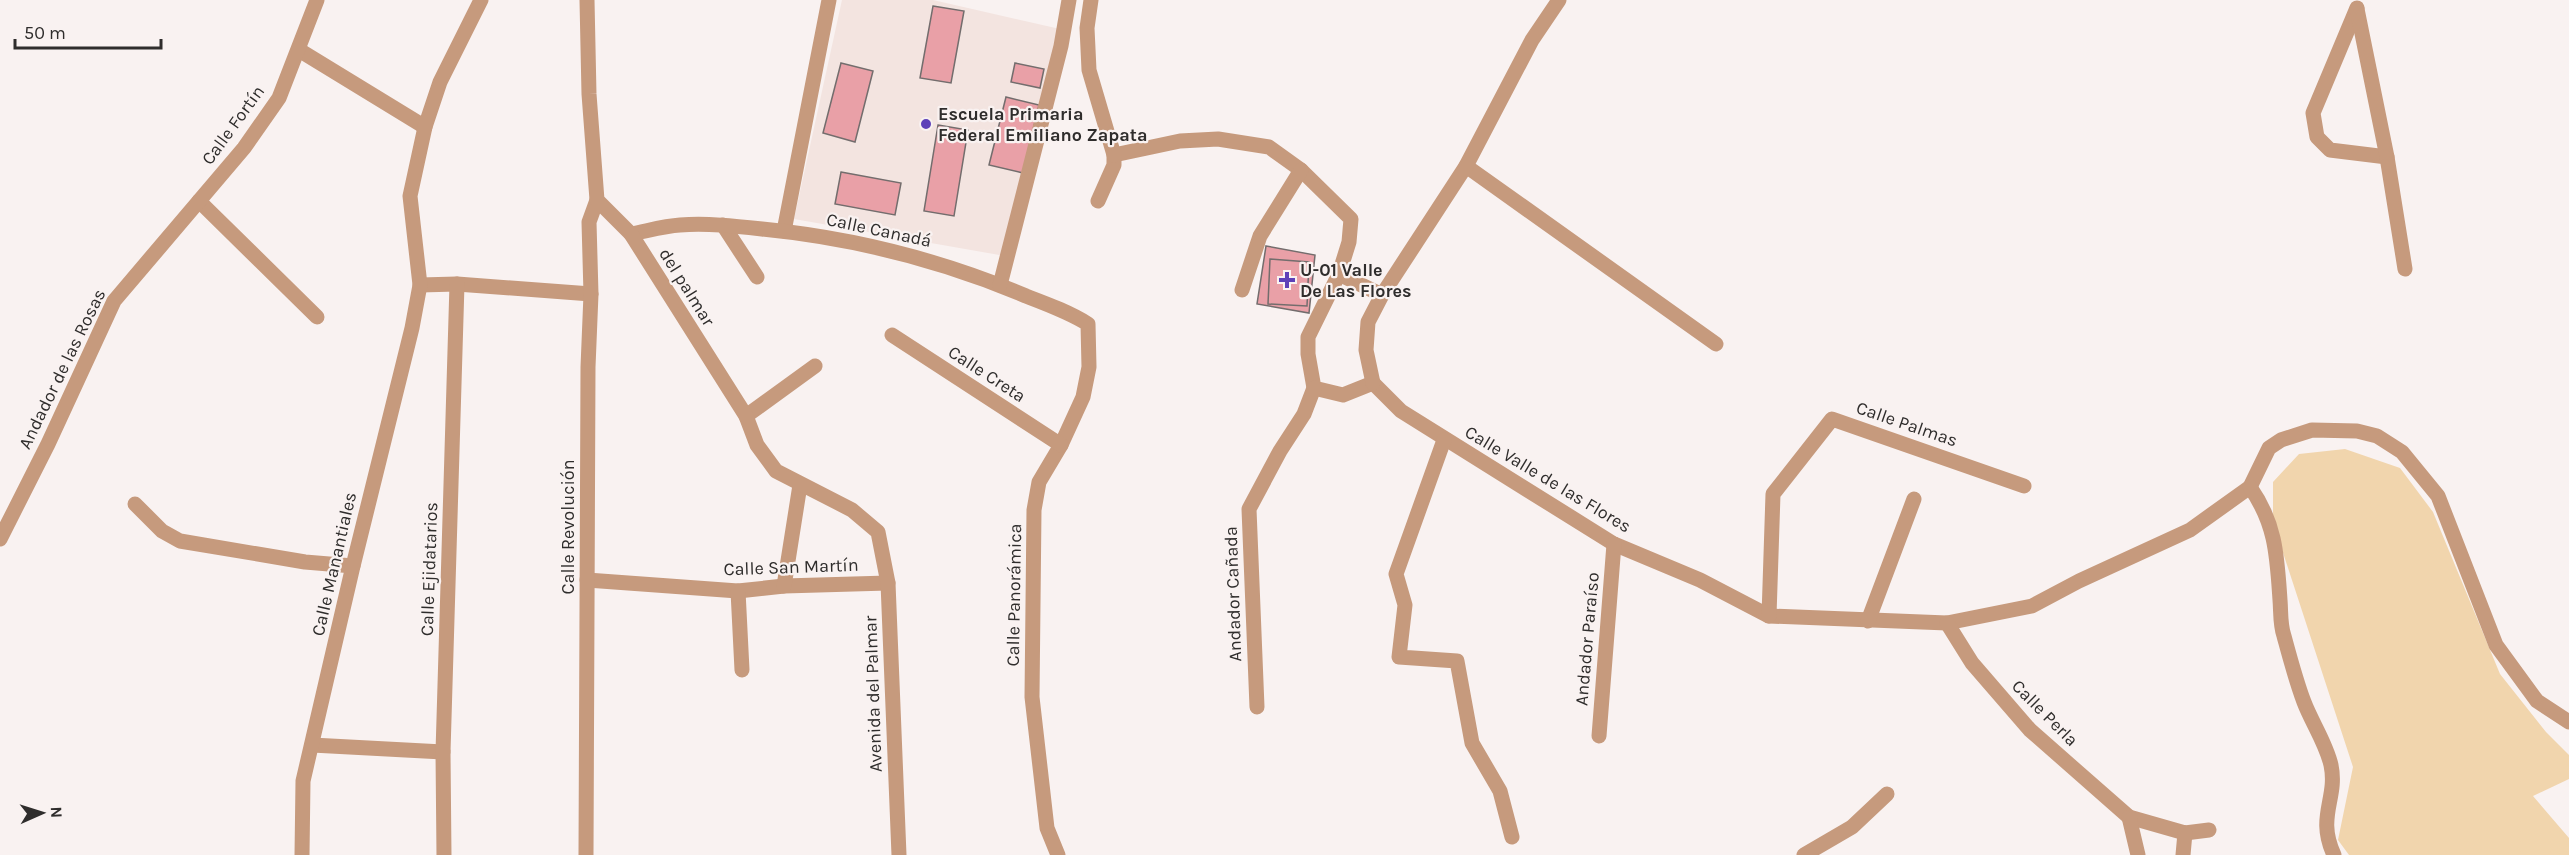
<svg xmlns="http://www.w3.org/2000/svg" width="2569" height="855" viewBox="0 0 2569 855" font-family="Karla,sans-serif">
<style>
.built{fill:#f3e4e0}
.green{fill:#f1d5ad}
.building{fill:#e9a0a7;stroke:#736d6d;stroke-width:1.5}
.lines{fill:none;stroke-linecap:round;stroke-linejoin:round}
.minor{stroke:#c69a7d;stroke-width:15}
.tertiary{stroke:#c69a7d;stroke-width:15}
.poi-dot{fill:#5d40b8;stroke:#f9f2f1;stroke-width:2}
.labels{text-anchor:middle;stroke-width:4.5;stroke-linejoin:round;paint-order:stroke}
.poi-label{font-size:18px;font-weight:bold;fill:#2f2d2c;stroke:#f9f2f1;text-anchor:start}
.street-label{font-size:18px;fill:#2f2d2c;stroke:#f9f2f1}
</style>
<rect width="100%" height="100%" fill="#f9f2f1"/>
<polygon class="built" points="842,0 933,0 1060,29 1005,256 794,219"/>
<polygon class="green" points="2345,449 2400,468 2433,512 2500,674 2546,732 2569,755 2569,779 2533,796 2569,838 2569,855 2349,855 2338,840 2353,767 2273,522 2273,482 2299,454"/>
<g class="building">
<polygon points="933,6 964,11 951,83 920,78"/>
<polygon points="841,63 873,71 855,142 823,133"/>
<polygon points="1015,63 1044,69 1040,88 1011,82"/>
<polygon points="1006,97 1039,105 1023,173 989,165"/>
<polygon points="938,125 968,130 954,216 924,211"/>
<polygon points="841,172 901,183 895,215 835,204"/>
<polygon points="1266,246 1315,255 1309,313 1257,304"/>
<polygon points="1270,259 1309,262 1307,306 1268,304"/>
</g>
<g class="lines">
<g class="minor">
<polyline points="1091,0 1087,28 1089,70 1114,155 1114,165 1098,201"/>
<polyline points="2357,8 2313,113 2317,137 2330,150 2387,157"/>
<polyline points="2357,9 2387,157 2405,269"/>
<polyline points="299,50 425,127"/>
<polyline points="1114,155 1180,141 1218,139 1269,147 1301,170 1351,219 1349,242 1339,274 1308,337 1308,354 1314,388 1343,395 1373,383"/>
<polyline points="1466,166 1716,344"/>
<polyline points="199,201 317,317"/>
<polyline points="723,225 757,277"/>
<polyline points="784,231 829,0"/>
<path d="M631 234C647 231 664 226 680 225 707 223 735 226 762 229 854 238 941 260 1026 296 1047 304 1069 312 1088 324L1089 367 1083 397 1061 445 1039 482 1034 510 1032 697 1047 828 1058 855"/>
<polyline points="1339,274 1382,295"/>
<polyline points="420,285 457,284 591,294"/>
<polyline points="1000,285 1061,46 1069,0"/>
<polyline points="1242,290 1260,236 1301,170"/>
<polyline points="892,335 1061,445"/>
<polyline points="1373,383 1401,411 1614,544 1700,580 1769,616 1947,623 2032,606 2079,581 2190,530 2250,487 2269,448 2281,440 2312,430 2357,431 2377,436 2402,452 2438,496 2496,645 2537,701 2569,722"/>
<polyline points="1373,383 1366,350 1368,322 1382,295 1466,166 1532,40 1559,0"/>
<polyline points="746,416 815,366"/>
<polyline points="1444,440 1396,574 1405,605 1399,657 1457,661 1472,743 1500,791 1512,837"/>
<path d="M2250 487C2276 524 2277 556 2280 600 2281 612 2280 625 2284 636 2290 658 2296 681 2304 702 2312 723 2326 743 2331 765 2338 799 2316 816 2334 855"/>
<polyline points="135,504 162,531 180,541 305,562 353,566"/>
<polyline points="0,539 48,444 114,301 244,148 279,98 317,0"/>
<polyline points="587,580 738,591 784,586 888,583"/>
<polyline points="784,586 800,485"/>
<polyline points="738,591 742,670"/>
<polyline points="1769,616 1773,494 1832,419 2024,486"/>
<polyline points="1868,621 1914,499"/>
<polyline points="1947,623 1972,663 2030,730 2129,817 2185,833 2209,830"/>
<polyline points="1257,707 1249,509 1280,451 1304,414 1314,388"/>
<polyline points="1599,736 1614,544"/>
<polyline points="312,745 443,752"/>
<polyline points="2129,817 2138,855"/>
<polyline points="302,855 303,781 353,566 412,328 420,285 410,196 425,127 440,82 481,0"/>
<polyline points="444,855 443,752 457,284"/>
<polyline points="586,855 588,367 591,294 589,222 597,200"/>
<polyline points="1804,855 1852,827 1887,794"/>
<polyline points="2183,855 2185,833"/>
</g>
<polyline class="tertiary" points="587,0 589,94 597,200 631,234 746,416 757,445 776,471 852,510 878,532 888,583 899,855"/>
</g>
<g class="poi-dot">
<circle cx="926" cy="124" r="6"/>
<path d="M1284 271h6v6h6v6h-6v6h-6v-6h-6v-6h6z"/>
</g>
<g class="labels">
<g class="poi-label">
<text x="938" y="120">Escuela Primaria<tspan x="938" dy="21">Federal Emiliano Zapata</tspan></text>
<text x="1300" y="276">U-01 Valle<tspan x="1300" dy="21">De Las Flores</tspan></text>
</g>
<g class="street-label">
<text transform="translate(233 125) rotate(-54)" y="6">Calle Fortín</text>
<text transform="translate(879 230) rotate(12)" y="6">Calle Canadá</text>
<text transform="translate(687 287) rotate(58)" y="6">del palmar</text>
<text transform="translate(62 369) rotate(-64)" y="6">Andador de las Rosas</text>
<text transform="translate(987 374) rotate(33)" y="6">Calle Creta</text>
<text transform="translate(1907 424) rotate(19)" y="6">Calle Palmas</text>
<text transform="translate(1548 479) rotate(31)" y="6">Calle Valle de las Flores</text>
<text transform="translate(568 527) rotate(-90)" y="6">Calle Revolución</text>
<text transform="translate(334 564) rotate(-77)" y="6">Calle Manantiales</text>
<text transform="translate(791 567) rotate(-2)" y="6">Calle San Martín</text>
<text transform="translate(429 569) rotate(-88)" y="6">Calle Ejidatarios</text>
<text transform="translate(1233 594) rotate(-92)" y="6">Andador Cañada</text>
<text transform="translate(1014 595) rotate(-89)" y="6">Calle Panorámica</text>
<text transform="translate(1587 639) rotate(-85)" y="6">Andador Paraíso</text>
<text transform="translate(873 694) rotate(-92)" y="6">Avenida del Palmar</text>
<text transform="translate(2045 713) rotate(45)" y="6">Calle Perla</text>
</g>
</g>
<g transform="translate(42 813) rotate(87)" stroke="#f9f2f1" stroke-width="4.5" paint-order="stroke">
<path d="M0-4.5L10 22L0 15L-10 22Z" fill="#2f2d2c"/>
<text y="-9" font-size="16" font-weight="bold" text-anchor="middle" fill="#2f2d2c">N</text>
</g>
<path d="M15 39v9h146v-9" fill="none" stroke="#2f2d2c" stroke-width="3"/>
<text x="24" y="39" font-size="18" fill="#2f2d2c" stroke="#f9f2f1" stroke-width="4.5" paint-order="stroke">50 m</text>
</svg>
